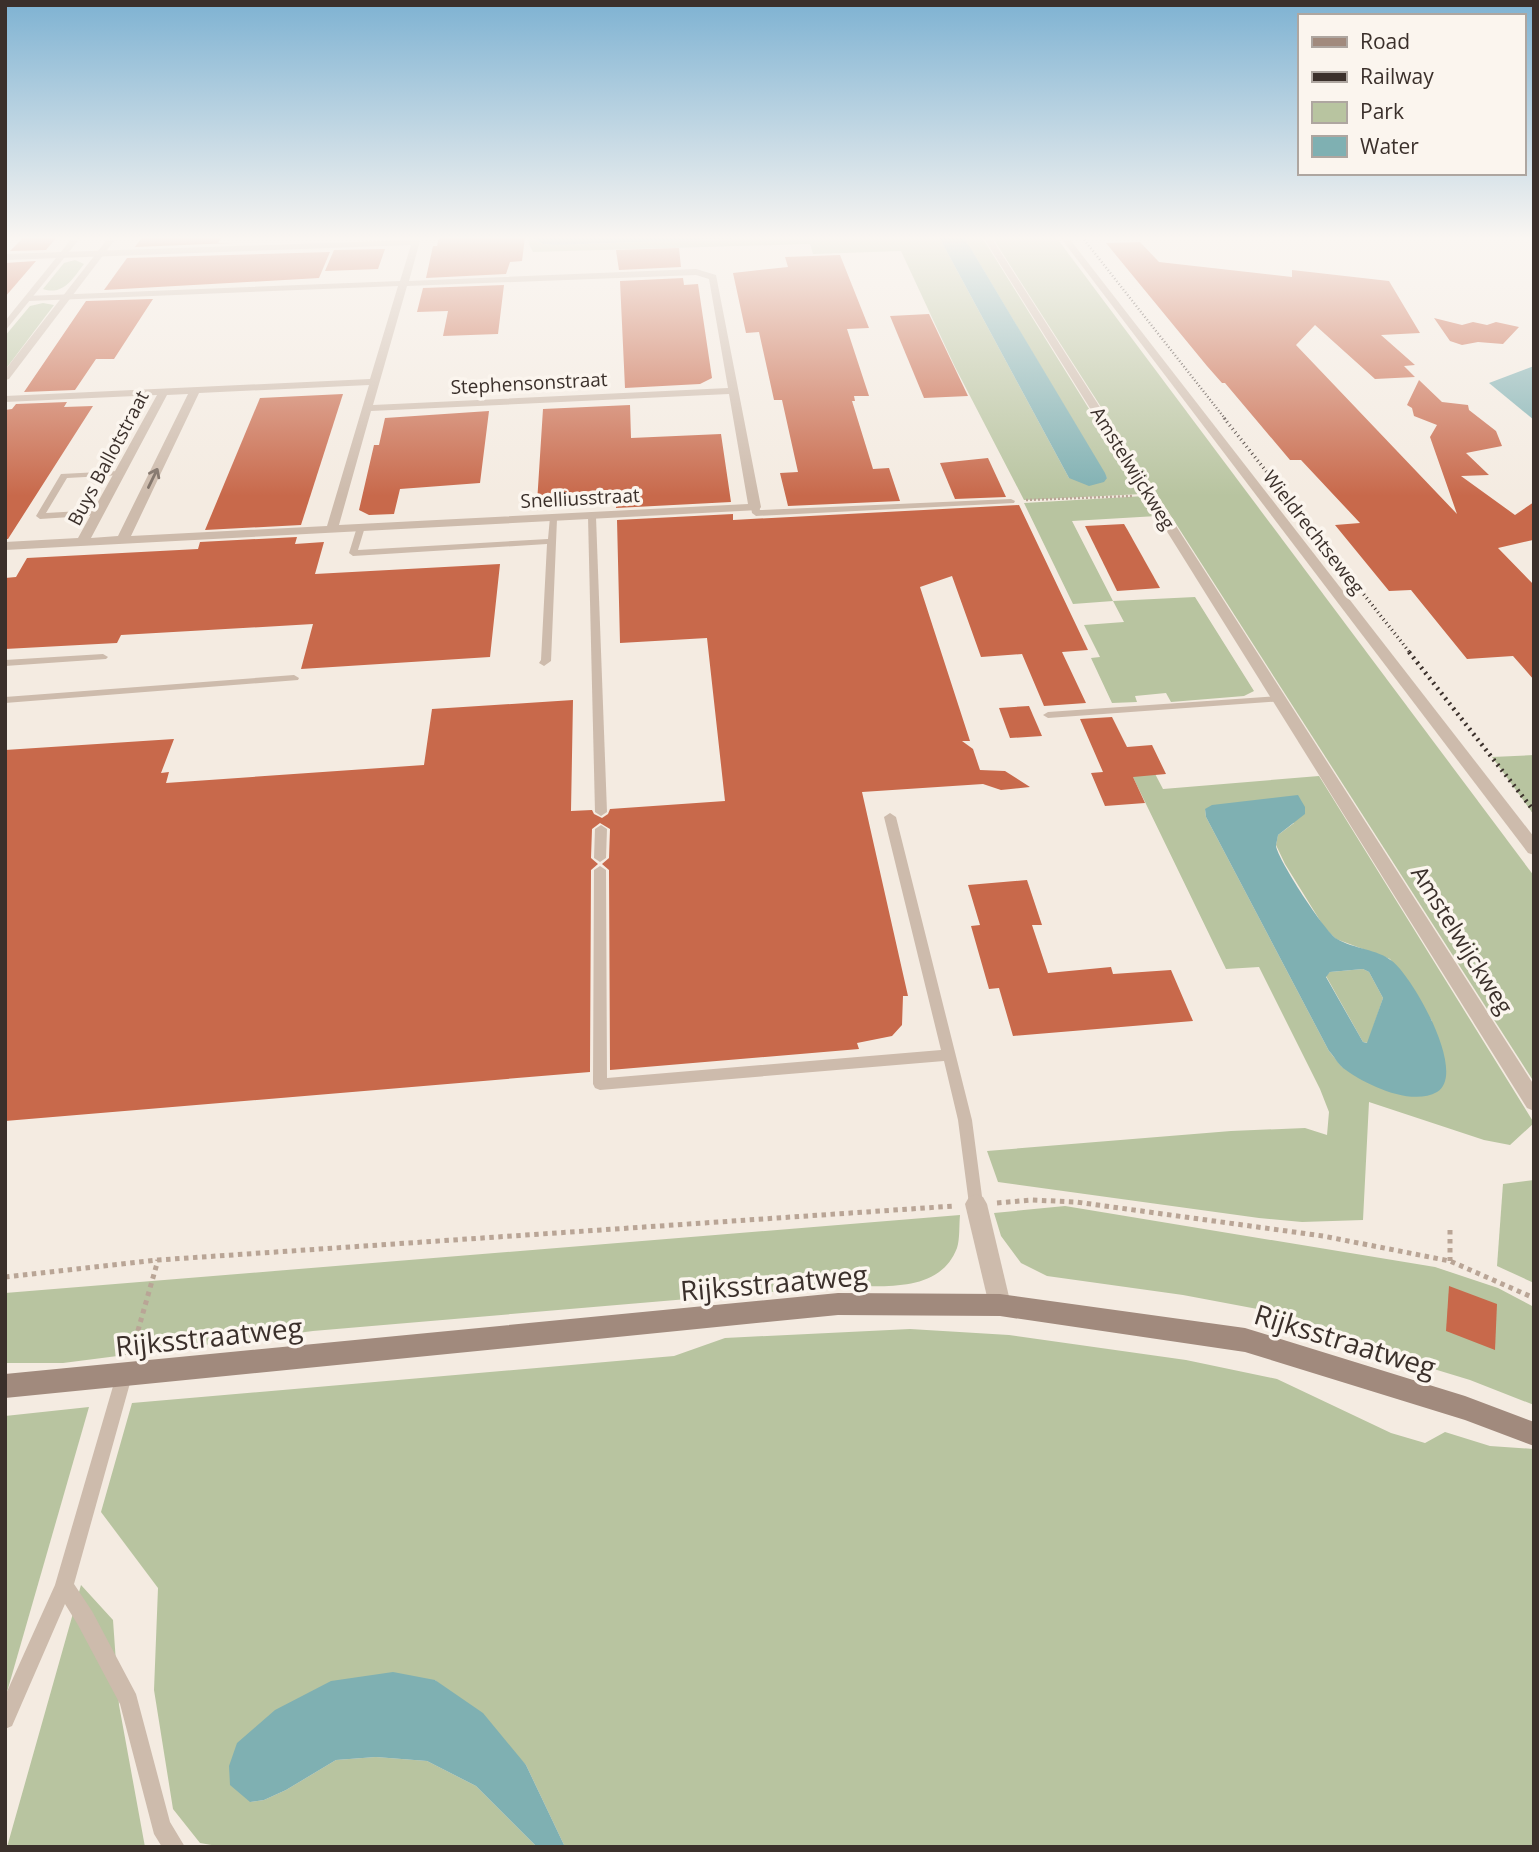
<svg xmlns="http://www.w3.org/2000/svg" width="1539" height="1852" viewBox="0 0 1539 1852" font-family="'Open Sans',sans-serif">
<style>
.green{fill:#b8c4a0;fill-rule:evenodd}
.water{fill:#7fb0b2;fill-rule:evenodd}
.building{fill:#c8694b}
.lines{fill:none;stroke-linecap:round;stroke-linejoin:round}
.path-far2{stroke:#b9a596;stroke-width:2.5;stroke-dasharray:2 2;stroke-linecap:butt}
.path-far1{stroke:#b9a596;stroke-width:5;stroke-dasharray:4.5 4.5;stroke-linecap:butt}
.path{stroke:#b9a596;stroke-width:7;stroke-dasharray:5 5;stroke-linecap:butt}
.service{fill:#cdbbac;fill-rule:evenodd}
.minor{fill:#cdbbac;fill-rule:evenodd}
.tertiary{fill:#cdbbac;fill-rule:evenodd}
.secondary{fill:#a18a7d;fill-rule:evenodd}
.rail-far2{stroke:#3b302b;stroke-width:2.5;stroke-dasharray:1 2.5;stroke-linecap:butt}
.rail-far1{stroke:#3b302b;stroke-width:3.5;stroke-dasharray:1 3.5;stroke-linecap:butt}
.rail{stroke:#3b302b;stroke-width:4.5;stroke-dasharray:2 4.5;stroke-linecap:butt}
.oneway{stroke:#7d6f65}
.labels{text-anchor:middle;stroke-width:7;stroke-linejoin:round;paint-order:stroke}
.far-street-label{font-size:19px;fill:#3b302b;stroke:#fbf5ee}
.street-label{font-size:23px;fill:#3b302b;stroke:#fbf5ee}
.near-street-label{font-size:28px;fill:#3b302b;stroke:#fbf5ee}
</style>
<rect width="100%" height="100%" fill="#f4ebe1"/>
<g class="green">
<polygon points="529,237 543,244 558,245 775,237 939,237 1069,478 1107,478 964,237 982,237 1142,494 1024,500 955,367 901,251 813,254 810,244 533,252 529,244"/>
<polygon points="992,237 1056,237 1534,876 1534,1082"/>
<path d="M75 260 84 264C73 278 64 296 43 289L64 263Z"/>
<polygon points="43,303 54,305 5,370 5,336 30,306"/>
<polygon points="1145,496 1157,516 1072,521 1113,601 1195,597 1254,691 1244,696 1171,702 1166,693 1135,696 1137,702 1112,703 1091,658 1100,657 1084,625 1124,622 1113,601 1073,604 1024,503"/>
<polygon points="1534,755 1534,815 1492,757"/>
<path d="M1152 768 1163 789 1319 776 1534 1123 1510 1145 1484 1140 1369 1102 1363 1220 1302 1222 1259 1218 998 1182 987 1151 1231 1131 1305 1128 1327 1135 1329 1112 1320 1089 1259 967 1226 969 1130 771ZM1205 809 1294 823 1278 835 1276 845 1285 864 1324 927 1336 939 1390 959 1432 1021 1357 1075 1342 1067 1329 1051 1206 817Z"/>
<polygon points="1363,969 1369,972 1383,998 1368,1043 1363,1042 1326,976 1330,972"/>
<polygon points="1534,1180 1534,1283 1497,1266 1503,1184"/>
<polygon points="1065,1206 1435,1267 1498,1288 1534,1307 1534,1405 1470,1380 1391,1356 1294,1316 1183,1295 1047,1276 1021,1263 1001,1236 994,1213"/>
<path d="M960 1215C959 1225 960 1239 957 1248 939 1295 880 1285 840 1286L313 1331 63 1363H5V1293Z"/>
<polygon points="910,1329 1009,1335 1186,1360 1277,1379 1391,1433 1425,1443 1445,1432 1490,1446 1534,1449 1534,1847 565,1847 526,1765 435,1680 250,1802 264,1800 286,1790 336,1760 376,1757 427,1761 476,1786 537,1847 223,1847 200,1843 173,1809 154,1690 158,1588 101,1512 132,1403 674,1356 725,1338"/>
<polygon points="89,1407 5,1699 5,1416"/>
<polygon points="81,1585 113,1620 119,1705 145,1847 7,1847"/>
</g>
<g class="water">
<polygon points="775,237 558,245 543,244 532,238"/>
<polygon points="939,237 964,237 1105,473 1107,478 1104,482 1089,486 1069,478"/>
<polygon points="1534,366 1534,420 1489,383"/>
<path d="M1298 795 1305 807V814L1278 835C1278 836 1276 845 1276 846 1278 860 1325 932 1337 939 1354 949 1377 949 1392 961 1413 977 1468 1074 1437 1092 1411 1107 1364 1084 1343 1068 1338 1064 1334 1056 1329 1051L1206 817 1205 809 1212 805ZM1363 969 1369 972 1383 998 1367 1043 1363 1042 1326 977 1330 972Z"/>
<polygon points="393,1672 435,1680 483,1713 526,1765 565,1847 537,1847 476,1786 427,1761 376,1757 336,1760 286,1790 264,1800 250,1802 230,1785 229,1766 237,1743 275,1710 331,1681"/>
</g>
<g class="building">
<polygon points="24,237 57,237 46,250 10,251"/>
<polygon points="142,237 222,237 218,243 233,243 135,247"/>
<polygon points="439,237 525,237 522,261 510,262 506,274 426,278 433,246 437,246"/>
<polygon points="1140,242 1159,262 1292,277 1292,270 1389,281 1420,333 1381,335 1415,365 1404,366 1415,377 1375,379 1315,325 1296,345 1457,514 1430,437 1437,425 1414,416 1412,408 1407,405 1419,380 1442,402 1468,405 1469,410 1496,431 1502,446 1466,453 1489,475 1461,476 1515,515 1534,502 1533,540 1498,548 1534,585 1534,680 1513,656 1467,659 1411,590 1389,591 1335,525 1360,523 1301,460 1290,460 1225,383 1222,383 1207,366 1106,243"/>
<polygon points="679,248 681,267 619,270 616,250"/>
<polygon points="385,249 378,269 325,271 334,250"/>
<polygon points="330,252 319,278 104,290 127,258"/>
<polygon points="840,255 869,328 847,329 869,396 854,396 855,401 852,401 873,469 889,468 900,501 788,506 780,473 798,472 782,400 774,400 759,332 746,333 733,273 788,267 785,257"/>
<polygon points="36,261 5,297 5,263"/>
<polygon points="683,278 684,285 698,284 712,378 700,384 625,388 620,281"/>
<polygon points="504,285 498,334 443,336 448,311 417,312 423,288"/>
<polygon points="153,299 114,359 96,359 75,390 24,392 86,301"/>
<polygon points="929,314 968,396 924,398 890,316"/>
<polygon points="1434,318 1462,325 1473,322 1487,325 1496,322 1519,327 1503,344 1478,342 1462,345 1450,341"/>
<polygon points="343,394 301,525 205,530 260,398"/>
<polygon points="67,402 64,407 93,406 8,539 5,539 5,410 12,409 16,404"/>
<polygon points="630,405 631,438 721,434 731,502 616,508 616,498 537,503 543,409"/>
<polygon points="489,411 480,483 400,489 394,514 369,515 359,510 374,445 379,445 385,418"/>
<polygon points="988,458 1006,497 955,499 940,463"/>
<polygon points="1019,505 1088,650 1062,652 1086,703 1044,706 1022,654 981,657 952,576 920,587 970,741 962,741 973,749 980,770 1005,771 1030,787 1001,790 983,784 862,792 908,996 903,996 902,1025 892,1036 857,1043 859,1049 610,1070 609,870 602,864 609,858 610,829 600,823 592,829 591,858 598,864 591,870 590,1072 5,1121 5,750 174,739 161,773 169,772 166,783 424,765 432,709 573,700 571,811 592,810 594,814 602,818 608,814 610,809 725,801 707,638 620,643 617,520 733,514 733,520"/>
<polygon points="1124,524 1127,529 1160,588 1117,591 1085,526"/>
<polygon points="297,537 295,544 324,542 315,574 500,564 490,657 301,669 313,624 121,635 117,643 5,649 5,578 16,577 27,558 198,549 200,542"/>
<polygon points="1029,706 1042,736 1010,738 999,708"/>
<polygon points="1112,717 1127,747 1152,745 1166,774 1133,777 1145,803 1105,806 1091,773 1103,772 1080,719"/>
<polygon points="1027,880 1042,925 1032,925 1048,973 1111,967 1113,974 1171,970 1193,1021 1013,1036 999,988 989,989 971,926 980,925 968,885"/>
<polygon points="1449,1286 1497,1304 1495,1350 1446,1331"/>
</g>
<g class="lines">
<polyline class="path-far2" points="1026,500 1132,496"/>
<g class="path-far1">
<polyline points="997,1203 1032,1200 1076,1202 1323,1236 1450,1261 1534,1298"/>
<polyline points="1450,1230 1450,1261"/>
<polyline points="5,1277 158,1260 954,1206"/>
<polyline points="133,1348 158,1260"/>
</g>
<polyline class="path" points="132,1350 133,1346"/>
<g class="service">
<polygon points="119,471 122,471 122,475 67,478 46,513 98,510 102,513 101,515 40,519 36,516 61,474"/>
<polygon points="1011,499 1015,501 1014,503 756,516 752,513 751,507 758,505 760,510"/>
<polygon points="592,514 596,517 607,812 601,816 595,812 588,517"/>
<polygon points="550,517 557,519 551,661 544,666 539,663 541,660 547,544 353,556 349,553 357,527 361,524 365,527 358,550 548,539"/>
<polygon points="103,654 108,657 106,659 5,666 5,660"/>
<polygon points="294,675 299,678 298,680 5,703 5,697"/>
<polygon points="1280,696 1285,699 1284,701 1048,718 1043,715 1048,712"/>
<polygon points="890,813 896,817 972,1120 983,1204 981,1209 976,1211 971,1209 969,1204 958,1120 944,1061 600,1090 595,1088 593,1084 594,870 600,866 606,870 607,1078 941,1050 884,817"/>
<polygon points="601,825 607,829 606,858 600,862 594,858 595,829"/>
<polygon points="124,1368 130,1370 132,1376 74,1584 92,1611 136,1694 170,1822 185,1847 162,1847 154,1834 120,1704 78,1625 65,1604 12,1726 5,1729 5,1696 55,1585 116,1376 118,1370"/>
</g>
<g class="minor">
<path d="M413 237H421L409 281 696 269 716 275 761 507 759 510 5 550V542L78 538 157 395 5 402V396L370 379 398 286 29 301 26 300V296L400 281 411 245 5 260V254L412 240ZM696 275 709 279 728 388 373 405 407 286ZM369 385 327 526 131 536 199 393ZM188 394 118 536 91 538 167 395ZM729 394 748 504 339 525 371 411Z"/>
<polygon points="983,237 991,237 1534,1085 1534,1111 1527,1108"/>
<polygon points="976,1194 983,1197 987,1204 1011,1305 1008,1313 1000,1316 992,1313 989,1305 965,1204 969,1197"/>
</g>
<g class="tertiary">
<polygon points="73,237 81,237 5,331 5,321"/>
<polygon points="109,237 117,237 9,379 5,380 5,370"/>
<polygon points="1060,237 1068,237 1534,837 1534,855 1528,853"/>
</g>
<polygon class="secondary" points="838,1293 1000,1294 1245,1328 1465,1396 1534,1422 1534,1446 1465,1420 1245,1352 1000,1316 838,1315 5,1398 5,1374"/>
<polyline class="rail-far2" points="1082,237 1226,420"/>
<polyline class="rail-far1" points="1224,418 1411,654"/>
<polyline class="rail" points="1409,652 1534,811"/>
</g>
<defs><path id="oneway-shaft" d="M-6 0H5M1.5-3L5.5 0L1.5 3" fill="none" stroke-width="1.6" stroke-linecap="round" stroke-linejoin="round" transform="scale(1.75)"/></defs>
<use class="oneway" href="#oneway-shaft" transform="translate(153 478) rotate(-64)"/>
<linearGradient id="sky" x2="0" y2="1"><stop stop-color="#7eb2d2"/><stop offset="0.48" stop-color="#faf6f2"/><stop offset="1" stop-color="#faf6f2" stop-opacity="0"/></linearGradient>
<rect width="1539" height="496" fill="url(#sky)"/>
<g class="labels">
<g class="far-street-label">
<text transform="translate(529 383) rotate(-3)" y="7">Stephensonstraat</text>
<text transform="translate(108 458) rotate(-62)" y="7">Buys Ballotstraat</text>
<text transform="translate(1133 468) rotate(58)" y="7">Amstelwijckweg</text>
<text transform="translate(580 498) rotate(-3)" y="7">Snelliusstraat</text>
<text transform="translate(1314 532) rotate(52)" y="7">Wieldrechtseweg</text>
</g>
<g class="street-label">
<text transform="translate(1462 940) rotate(58)" y="8">Amstelwijckweg</text>
</g>
<g class="near-street-label">
<text transform="translate(774 1283) rotate(-5)" y="10">Rijksstraatweg</text>
<text transform="translate(209 1337) rotate(-6)" y="10">Rijksstraatweg</text>
<text transform="translate(1345 1341) rotate(17)" y="10">Rijksstraatweg</text>
</g>
</g>
<rect width="1539" height="1852" fill="none" stroke="#3b302b" stroke-width="14"/>
<rect x="1298" y="14" width="228" height="161" fill="#fbf5ee" stroke="#aea6a0" stroke-width="2"/>
<rect x="1312" y="37" width="35" height="10" fill="#a18a7d" stroke="#aea6a0" stroke-width="2"/>
<text x="1360" y="49" font-size="21" fill="#3b302b">Road</text>
<rect x="1312" y="72" width="35" height="10" fill="#3b302b" stroke="#aea6a0" stroke-width="2"/>
<text x="1360" y="84" font-size="21" fill="#3b302b">Railway</text>
<rect x="1312" y="102" width="35" height="21" fill="#b8c4a0" stroke="#aea6a0" stroke-width="2"/>
<text x="1360" y="119" font-size="21" fill="#3b302b">Park</text>
<rect x="1312" y="136" width="35" height="21" fill="#7fb0b2" stroke="#aea6a0" stroke-width="2"/>
<text x="1360" y="154" font-size="21" fill="#3b302b">Water</text>
</svg>
